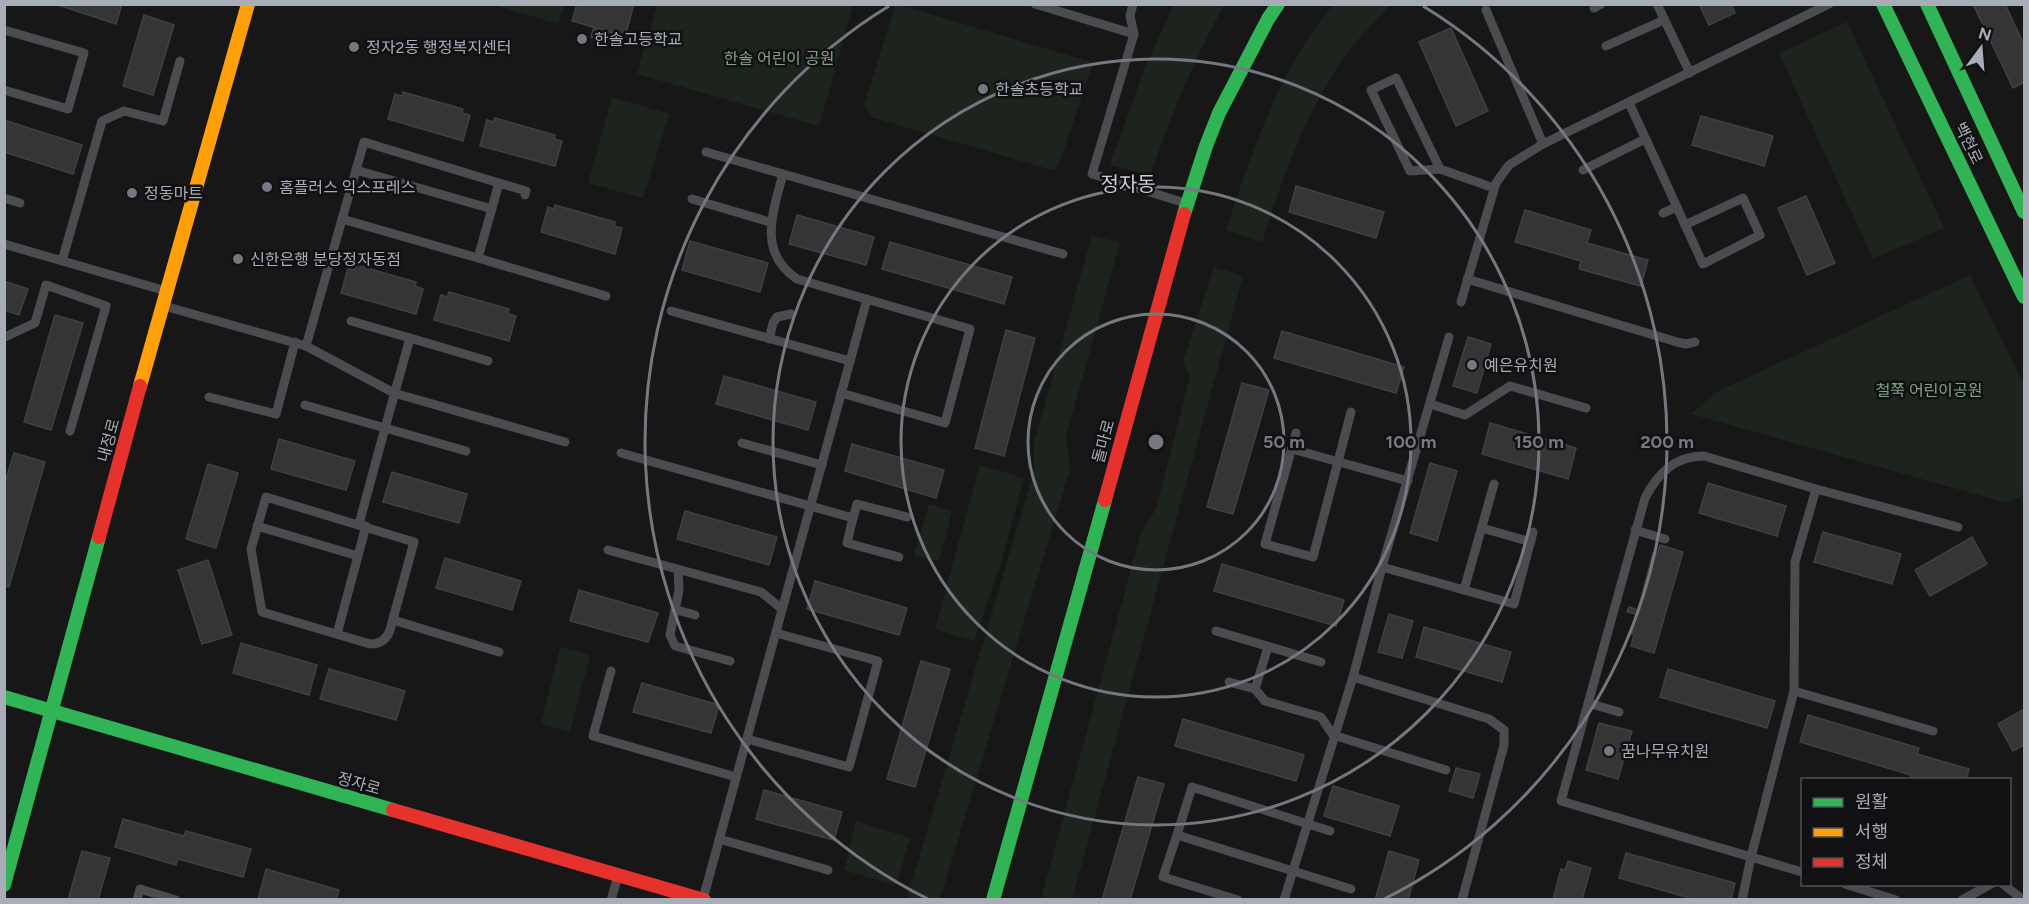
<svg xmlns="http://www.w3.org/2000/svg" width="2029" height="904" viewBox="0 0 2029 904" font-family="Figtree,'Noto Sans KR',sans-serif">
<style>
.green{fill:#1d241e}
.building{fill:#353536;stroke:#3f4043;stroke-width:1.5}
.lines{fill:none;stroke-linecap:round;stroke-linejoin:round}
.lane{stroke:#4b4c50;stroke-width:9}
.fast{stroke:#30b455;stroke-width:14}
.slow{stroke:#ff9f0a;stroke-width:14}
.jam{stroke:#e5322d;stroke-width:14}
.ring{fill:none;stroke:#757880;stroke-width:3}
.poi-dot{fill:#757880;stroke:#111113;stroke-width:2}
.labels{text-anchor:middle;stroke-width:5;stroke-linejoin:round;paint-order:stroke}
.poi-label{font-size:16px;fill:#a8adb8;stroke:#111113;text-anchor:start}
.park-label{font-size:16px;fill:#7fa381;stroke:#111113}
.street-label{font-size:16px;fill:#a8adb8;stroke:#111113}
.quarter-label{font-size:20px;fill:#c9ccd4;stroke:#111113}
.centre{fill:#757880;stroke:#111113;stroke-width:3}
.ring-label{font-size:18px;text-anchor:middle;font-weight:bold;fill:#757880;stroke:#111113;stroke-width:5;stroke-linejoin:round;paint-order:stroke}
</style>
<rect width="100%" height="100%" fill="#171717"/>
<g class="green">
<polygon points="494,5 564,5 558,24"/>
<polygon points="657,5 853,5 819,126 637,74"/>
<polygon points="899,5 1088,61 1092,67 1059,164 1052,170 871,117 864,106 895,6"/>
<path d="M1174 5H1224C1194 59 1171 116 1150 175L1110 165 1146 65Z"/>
<path d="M1333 5H1391C1376 20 1361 35 1348 52 1308 106 1282 179 1262 242L1226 230C1252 151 1279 70 1333 5Z"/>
<polygon points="1847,22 1944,228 1873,259 1779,53"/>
<polygon points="612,97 669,114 643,198 588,183"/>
<polygon points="1092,235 1120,243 1066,436 1070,469 940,899 907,899 1034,471 1034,443"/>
<polygon points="1214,267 1243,276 1072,899 1041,899 1141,533 1156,509 1190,376 1183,362"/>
<polygon points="1970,275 2024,385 2024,495 2007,503 1691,414 1716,392"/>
<polygon points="980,465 1024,478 1001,563 974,641 935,629"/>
<polygon points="929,504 952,511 939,561 914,556"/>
<polygon points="560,647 590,655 570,732 541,724"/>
<polygon points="856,821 910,838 896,886 844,870"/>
</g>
<g class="building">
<polygon points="55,4 122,4 116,24"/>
<polygon points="577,4 634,4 625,36 572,21"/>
<polygon points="1699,4 1731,4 1735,13 1709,25"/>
<polygon points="1973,4 2005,4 2024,45 2024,82 2013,88"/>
<polygon points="144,15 174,25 153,95 123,86"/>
<polygon points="594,27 617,34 615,44 591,37"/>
<polygon points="1451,28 1488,111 1456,126 1419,42"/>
<polygon points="403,92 463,109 462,113 470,115 463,141 388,119 395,94 402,96"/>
<polygon points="1701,116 1773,136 1764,166 1692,145"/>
<polygon points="495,118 555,135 554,139 562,141 555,166 480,146 487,120 494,122"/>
<polygon points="4,120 82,145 73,174 4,152"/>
<polygon points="1296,186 1384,212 1376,238 1289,212"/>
<polygon points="1806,196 1835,263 1807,275 1778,208"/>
<polygon points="555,205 615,222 614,226 622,228 615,254 541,232 548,207 554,209"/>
<polygon points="1525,210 1591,230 1587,243 1648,260 1641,286 1579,269 1581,261 1515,242"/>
<polygon points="797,215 874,237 866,265 789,244"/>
<polygon points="690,241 768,263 760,292 682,270"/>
<polygon points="890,242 1012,277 1004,304 882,269"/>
<polygon points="356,265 416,282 415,286 423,289 416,314 341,293 348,268 355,270"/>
<polygon points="4,281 28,289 19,315 4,310"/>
<polygon points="449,292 509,309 508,314 516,316 509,341 434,320 441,295 447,297"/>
<polygon points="55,315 83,323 51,430 24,422"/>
<polygon points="1006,330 1035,338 1004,456 975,448"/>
<polygon points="1282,331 1404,367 1396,393 1274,358"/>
<polygon points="1468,337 1491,344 1477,393 1453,386"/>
<polygon points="724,376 816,402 808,430 716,404"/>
<polygon points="1242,383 1269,390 1233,514 1207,507"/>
<polygon points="1490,423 1576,448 1568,479 1482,454"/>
<polygon points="279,439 355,461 346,490 271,469"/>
<polygon points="852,444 944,470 936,498 845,471"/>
<polygon points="14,453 45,462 9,587 4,586 4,485"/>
<polygon points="1430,463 1457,471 1437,541 1410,533"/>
<polygon points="208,464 238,473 216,548 186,539"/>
<polygon points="392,472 467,494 459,523 383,502"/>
<polygon points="1708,483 1786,506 1777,536 1699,513"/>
<polygon points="685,511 777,537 769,565 677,539"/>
<polygon points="1823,532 1901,554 1892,584 1814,562"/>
<polygon points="1972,537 1987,564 1930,596 1915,570"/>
<polygon points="1660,545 1683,552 1654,653 1631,646 1634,635 1631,634 1636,614 1627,612 1629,607 1638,610 1653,553 1657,554"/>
<polygon points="445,558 521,581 512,610 436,588"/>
<polygon points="208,560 232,635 202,644 178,570"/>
<polygon points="1222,564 1344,600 1336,626 1214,591"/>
<polygon points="815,581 907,608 899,635 807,609"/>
<polygon points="579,590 658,613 648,642 570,621"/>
<polygon points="1389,614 1413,621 1402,658 1378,652"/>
<polygon points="1424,627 1511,652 1502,682 1416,657"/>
<polygon points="241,643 317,665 309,695 233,673"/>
<polygon points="921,661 950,669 915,787 887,779"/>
<polygon points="329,669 405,691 396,720 320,699"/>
<polygon points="1668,669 1775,701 1767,728 1660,697"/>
<polygon points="642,683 719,705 711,733 633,712"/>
<polygon points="2024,709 2024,745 2013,751 1998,724"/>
<polygon points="1808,715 1919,748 1917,754 1969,769 1966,780 1910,780 1911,775 1800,742"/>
<polygon points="1183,719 1304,755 1296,781 1175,746"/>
<polygon points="1599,723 1632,731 1618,779 1586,770"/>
<polygon points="1456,768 1480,774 1473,798 1449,791"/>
<polygon points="1138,777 1164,784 1130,900 1102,900"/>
<polygon points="1333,786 1399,806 1390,836 1324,816"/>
<polygon points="764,790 842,812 834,840 756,819"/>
<polygon points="123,819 184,836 186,831 251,849 243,877 178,859 176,865 115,847"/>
<polygon points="82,851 110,858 98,900 68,900"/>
<polygon points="1389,851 1419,860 1408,900 1375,900"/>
<polygon points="1626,853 1735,883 1731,900 1697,900 1619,878"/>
<polygon points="1568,861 1591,868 1582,900 1553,900 1561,869 1565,870"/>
<polygon points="266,869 339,890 336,900 258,900"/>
</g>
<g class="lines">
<g class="lane">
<polyline points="1035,4 1134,34"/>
<polyline points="1133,4 1130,16 1134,34 1092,174 1185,203"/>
<polyline points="1657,4 1690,73"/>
<polyline points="1594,8 1601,4"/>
<polyline points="1486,10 1543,144"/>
<polyline points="4,30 84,53 68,109 4,90"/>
<polyline points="1606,46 1664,20"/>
<path d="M1629 103C1654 156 1678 210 1703 264L1760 235 1743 198 1685 225"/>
<polyline points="706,152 783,174"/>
<polyline points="1440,169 1410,171 1371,90 1396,78 1440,169 1494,188"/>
<polyline points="356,170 492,209"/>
<polyline points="1583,170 1645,139"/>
<polyline points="499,183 526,191 525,195"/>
<polyline points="4,198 20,203"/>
<polyline points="692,199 770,222"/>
<polyline points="1663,213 1677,207"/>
<polyline points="342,219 478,258"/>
<polyline points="4,244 166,291"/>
<polyline points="62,261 102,121 124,111 163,121 180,61"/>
<polyline points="1467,279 1677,342 1686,344 1695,342"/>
<polyline points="1461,302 1496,183 1509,165 1543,144 1829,4"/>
<polyline points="164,306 306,346 394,393 565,442"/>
<polyline points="671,311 850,361"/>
<polyline points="351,321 410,338"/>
<polyline points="5,337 35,323 46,285 106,306 70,431"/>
<polyline points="769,339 773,323 777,317 791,314"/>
<polyline points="306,346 364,142 499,183 478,258 606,296"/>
<path d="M841 393 945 423 970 329 797 279C757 252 773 212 783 174L1063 254"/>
<polyline points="209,397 276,414 295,342"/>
<polyline points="1430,404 1465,415 1510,386 1586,408"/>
<polyline points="305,405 385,428 359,524"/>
<polyline points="1296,433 1265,544 1313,557 1351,412"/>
<polyline points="742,443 822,465"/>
<polyline points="1292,449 1408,481"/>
<polyline points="466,451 385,428 410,338 488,361"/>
<polyline points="621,453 853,518 857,504 907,517"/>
<path d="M266 497 414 542 390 630C387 639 381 644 370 644L262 612 251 549Z"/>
<polyline points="853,518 847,543 899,557"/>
<polyline points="257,526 358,556"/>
<polyline points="1482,528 1531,542"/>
<polyline points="1635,530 1665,539"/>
<polyline points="608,550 761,592 782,609"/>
<polyline points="1382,567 1514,604 1533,532"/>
<polyline points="678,570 679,590 670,635 675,646 730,661"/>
<polyline points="1464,590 1494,484"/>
<polyline points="677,610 695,615"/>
<polyline points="393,620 499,652"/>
<polyline points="1216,631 1321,662"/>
<polyline points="337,634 366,526"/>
<polyline points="1268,647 1255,689 1265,701 1321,717 1333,735 1446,770"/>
<polyline points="611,671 593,736 736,777"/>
<polyline points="1353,677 1489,719 1504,730 1504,745 1462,900"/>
<polyline points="1229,682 1255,689"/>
<polyline points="1794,691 1933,731"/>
<polyline points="1588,703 1619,712"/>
<polyline points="747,739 849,767 878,661 776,633"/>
<polyline points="1177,835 1192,787 1330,831"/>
<polyline points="719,839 828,870"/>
<path d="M1802 872 1561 801 1645 498C1658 473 1675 456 1704 456L1816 489 1958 527"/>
<polyline points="1845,884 1896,900"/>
<polyline points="2003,884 2023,900"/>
<polyline points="703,899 867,299"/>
<polyline points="137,900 140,889 176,900"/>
<polyline points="611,900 618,876"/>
<polyline points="1238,900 1163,877 1177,835 1351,889"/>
<polyline points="1284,900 1353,677 1382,567 1449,337"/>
<polyline points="1742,900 1751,857 1794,691 1795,562 1816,489"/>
<polyline points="1962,900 1991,884"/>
</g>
<g class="fast">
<polyline points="1883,4 2024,297"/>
<polyline points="1927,4 2024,212"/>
<polyline points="1184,214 1206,146 1219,113 1268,19 1278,4"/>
<polyline points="4,697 393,810"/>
<polyline points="4,885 99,537"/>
<polyline points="993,900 1105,500"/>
</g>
<polyline class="slow" points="140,386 248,4"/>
<g class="jam">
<polyline points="1105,500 1184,214"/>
<polyline points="99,537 140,386"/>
<polyline points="393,810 704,900"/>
</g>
</g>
<g class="ring">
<circle cx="1156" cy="442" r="128"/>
<circle cx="1156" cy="442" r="255"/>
<circle cx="1156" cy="442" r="383"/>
<path d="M928 899A511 511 0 0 1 889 6M1423 6A511 511 0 0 1 1384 899"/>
</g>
<g class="poi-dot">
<circle cx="582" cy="39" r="6"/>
<circle cx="354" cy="47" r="6"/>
<circle cx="983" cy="89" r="6"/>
<circle cx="267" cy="187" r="6"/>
<circle cx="132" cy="193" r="6"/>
<circle cx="238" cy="259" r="6"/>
<circle cx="1472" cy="365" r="6"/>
<circle cx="1609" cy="751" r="6"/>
</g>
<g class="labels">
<g class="poi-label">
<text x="594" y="45">한솔고등학교</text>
<text x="366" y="53">정자2동 행정복지센터</text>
<text x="995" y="95">한솔초등학교</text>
<text x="279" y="193">홈플러스 익스프레스</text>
<text x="144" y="199">정동마트</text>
<text x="250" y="265">신한은행 분당정자동점</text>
<text x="1484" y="371">예은유치원</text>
<text x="1621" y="757">꿈나무유치원</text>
</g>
<g class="park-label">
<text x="779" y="64">한솔 어린이 공원</text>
<text x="1929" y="396">철쭉 어린이공원</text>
</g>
<g class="street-label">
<text transform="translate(1969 143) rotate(64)" y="6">백현로</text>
<text transform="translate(108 440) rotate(-75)" y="6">내정로</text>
<text transform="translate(1103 441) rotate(-75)" y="6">돌마로</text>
<text transform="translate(359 783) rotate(16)" y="6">정자로</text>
</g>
<g class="quarter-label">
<text x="1128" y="191">정자동</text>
</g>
</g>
<circle cx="1156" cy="442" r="9" class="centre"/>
<g class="ring-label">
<text x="1284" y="448">50 m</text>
<text x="1411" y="448">100 m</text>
<text x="1539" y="448">150 m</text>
<text x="1667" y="448">200 m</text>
</g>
<rect width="2029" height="904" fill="none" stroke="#a8adb8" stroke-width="12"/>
<rect x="1801" y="778" width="210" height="108" fill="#111113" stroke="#4d4f55" stroke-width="1.5"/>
<rect x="1813" y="798" width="30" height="9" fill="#30b455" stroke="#4d4f55" stroke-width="1.5"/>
<text x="1855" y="808" font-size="18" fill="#a8adb8">원활</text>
<rect x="1813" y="828" width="30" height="9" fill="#ff9f0a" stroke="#4d4f55" stroke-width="1.5"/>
<text x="1855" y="838" font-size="18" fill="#a8adb8">서행</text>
<rect x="1813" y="858" width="30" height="9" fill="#e5322d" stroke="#4d4f55" stroke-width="1.5"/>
<text x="1855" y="868" font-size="18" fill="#a8adb8">정체</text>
<g transform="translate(1981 48) rotate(16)" stroke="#111113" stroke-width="4.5" paint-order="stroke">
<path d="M0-4.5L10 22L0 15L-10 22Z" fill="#a8adb8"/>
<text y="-9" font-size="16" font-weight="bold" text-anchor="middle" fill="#a8adb8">N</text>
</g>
</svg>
